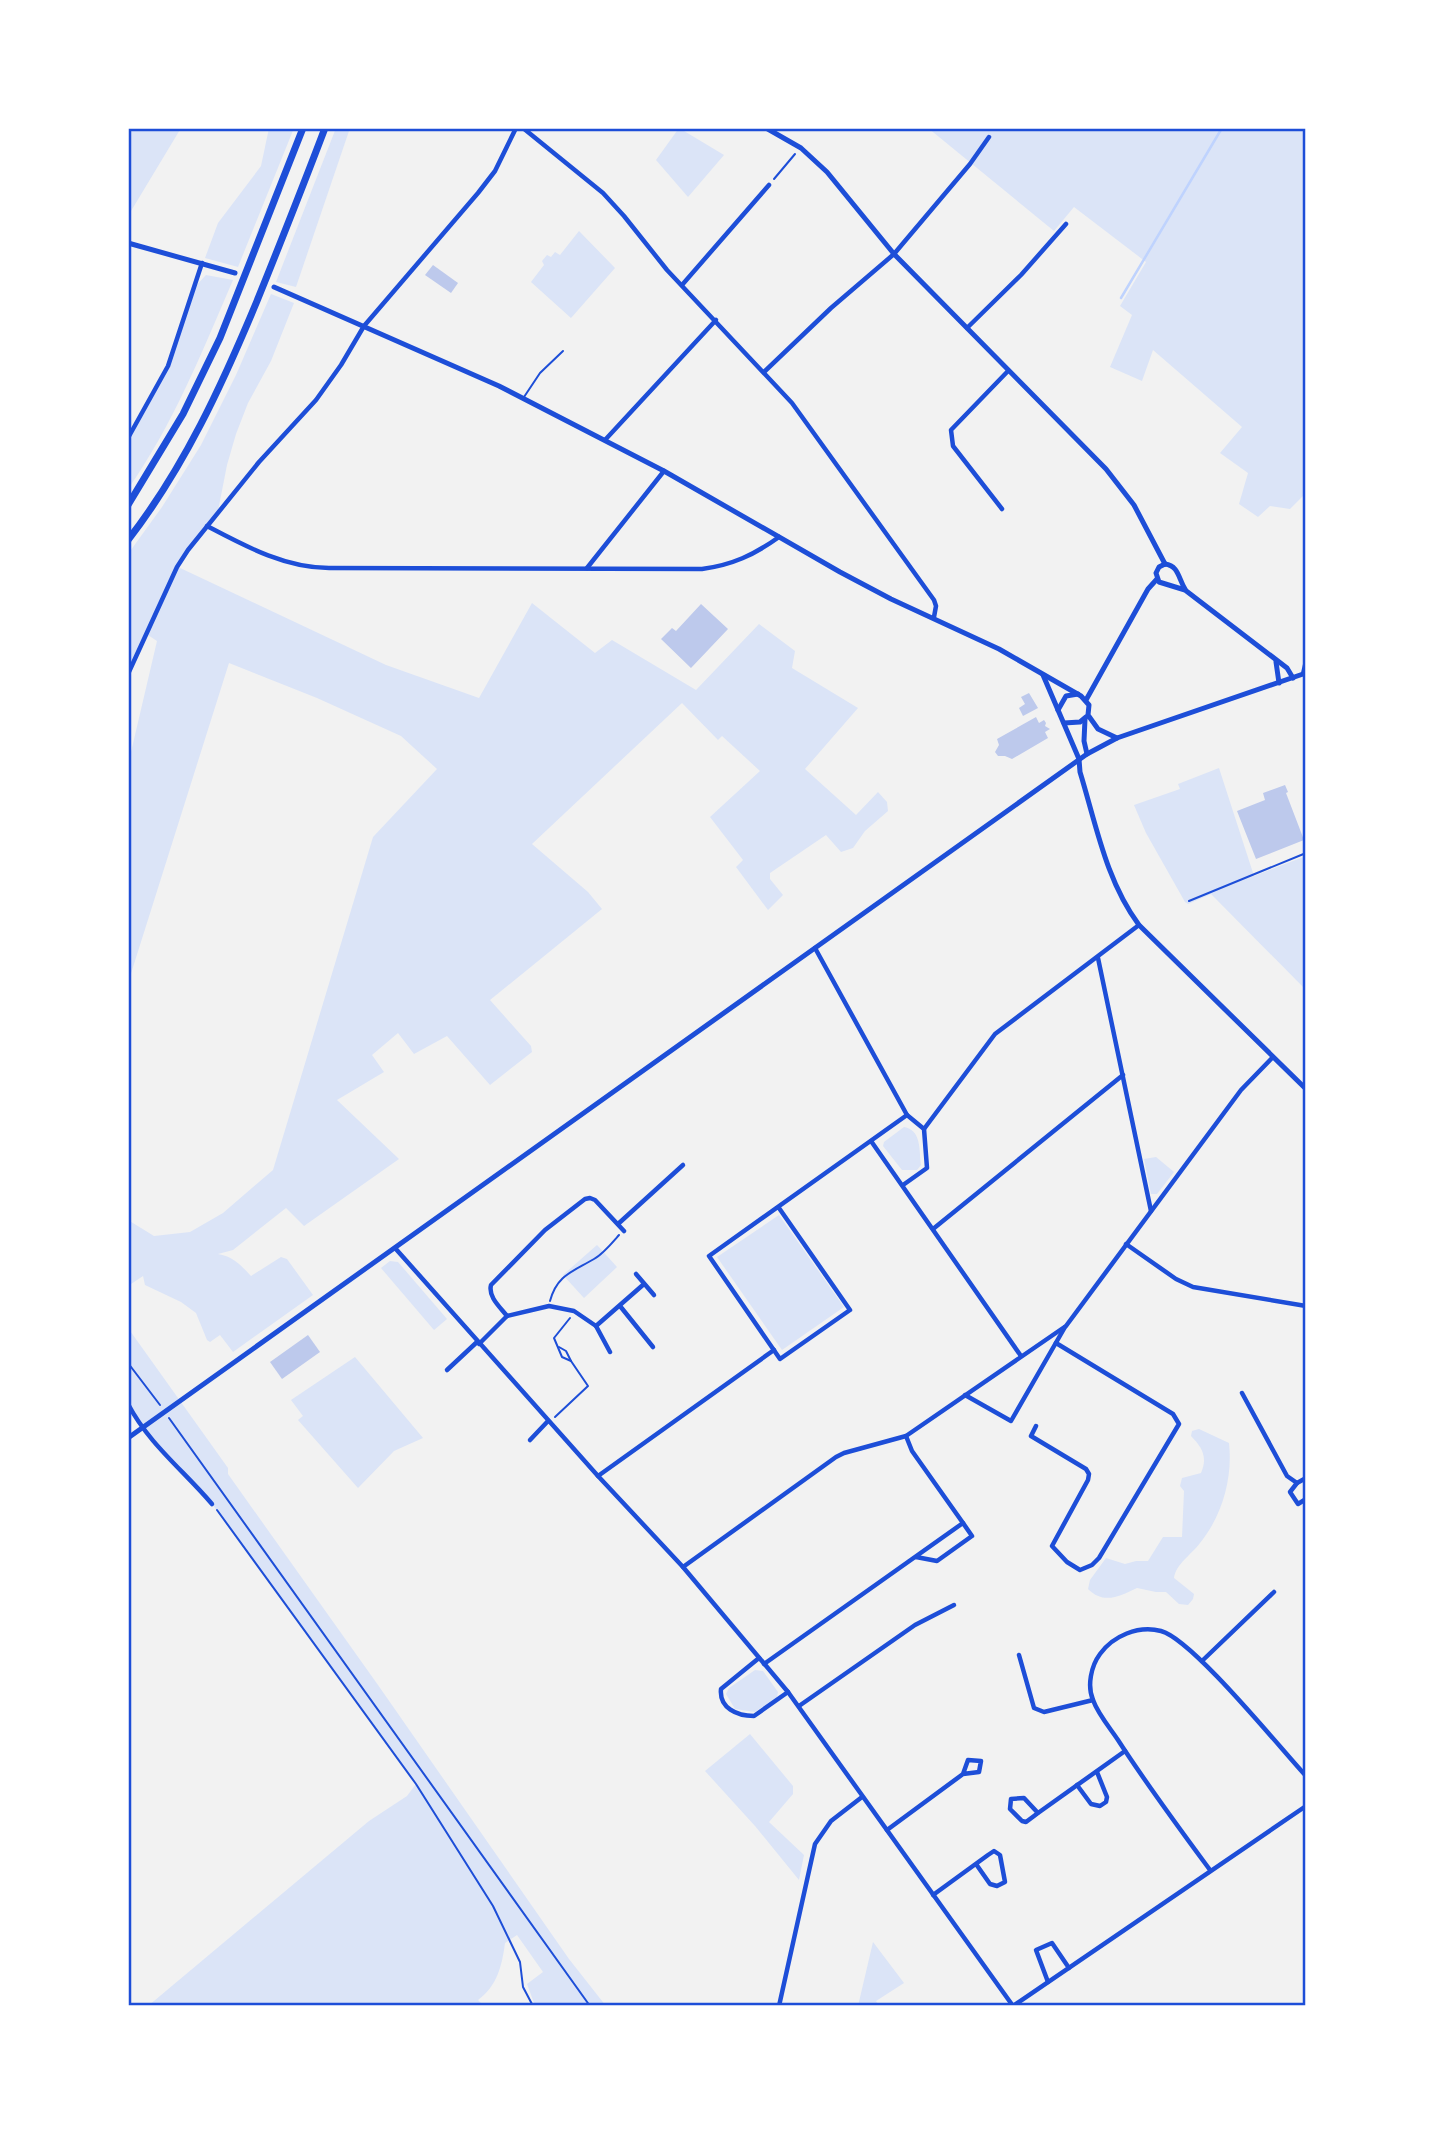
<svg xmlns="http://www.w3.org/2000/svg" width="1434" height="2134" viewBox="0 0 1434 2134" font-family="'Roboto Condensed',sans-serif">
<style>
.green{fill:#dbe4f7}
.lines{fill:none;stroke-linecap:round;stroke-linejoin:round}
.stream{stroke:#bfd3fe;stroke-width:2.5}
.building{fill:#bdc9ec}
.path{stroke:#1d4ed8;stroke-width:2}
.service{stroke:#1d4ed8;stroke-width:2}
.minor{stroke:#1d4ed8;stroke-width:4.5}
.tertiary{stroke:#1d4ed8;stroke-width:5}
.secondary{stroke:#1d4ed8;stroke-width:5}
.motorway{stroke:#1d4ed8;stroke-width:7}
.neatline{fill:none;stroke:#1d4ed8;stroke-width:2.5}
</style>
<rect width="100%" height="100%" fill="#f2f2f2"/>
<g class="green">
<polygon points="128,128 181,128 128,216 128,164 130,160 128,156"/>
<polygon points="269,128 294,128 238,267 205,258 218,223 261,166"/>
<polygon points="336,128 350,128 296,287 276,282"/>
<polygon points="679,128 724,155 688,197 656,160"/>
<polygon points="928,128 1306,128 1306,493 1290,509 1270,506 1258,517 1239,504 1248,473 1220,453 1242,427 1153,350 1142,381 1110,367 1132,315 1120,306 1146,262 1074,207 1054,231"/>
<polygon points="579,231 615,268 571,318 531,282 544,265 542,261 547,255 551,257 555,252 560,255"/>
<path d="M206 275 233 280C202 352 173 425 128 489V438L168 366 194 288Z"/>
<path d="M271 294 294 303 271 361 248 403 236 434 227 465 218 511 178 567 386 665 479 698 532 603 595 653 612 640 696 690 759 624 795 651 792 668 858 708 805 769 856 815 878 792 887 802 888 811 865 831 853 848 841 852 826 835 770 873V879L783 895 768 910 736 867 743 860 710 817 760 771 722 736 718 740 682 703 532 844 588 892 602 909 490 1000 531 1046 532 1052 490 1085 447 1036 414 1054 398 1033 372 1055 384 1072 337 1100 399 1159 304 1226 286 1208 233 1250 218 1254C232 1256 241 1265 251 1276L281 1257 287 1259 313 1295 233 1352 220 1335 210 1342 207 1340 196 1313 181 1302 145 1285 143 1276 128 1286V1220L154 1236 190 1232 223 1213 273 1170 373 837 437 769 401 736 317 698 229 663 128 983V765L157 641 148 635 128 674V554L162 507 201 445 236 375Z"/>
<polygon points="1219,768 1254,876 1306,856 1306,990 1211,894 1188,904 1185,902 1146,833 1134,805 1180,789 1178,784"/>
<path d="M904 1127C922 1130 919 1151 921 1165L917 1170H902L883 1146 884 1142Z"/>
<polygon points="1156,1157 1174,1172 1157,1194 1151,1194 1144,1159"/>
<polygon points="779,1215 844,1307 782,1350 717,1257"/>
<polygon points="597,1245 617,1267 584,1298 563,1275"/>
<polygon points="390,1261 398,1262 447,1319 434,1330 381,1268"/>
<path d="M128 1328 228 1468V1474L378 1685 569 1959 606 2006H519L534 2003 527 1984 543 1972 517 1935 505 1943C502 1966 497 1986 478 2000L484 2006H148L369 1821 407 1796 416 1784 212 1504 166 1454 128 1404Z"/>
<polygon points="355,1357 423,1438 394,1451 358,1488 298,1420 303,1416 291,1400"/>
<path d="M1199 1429 1229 1443C1233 1478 1222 1516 1200 1543 1191 1555 1176 1564 1174 1578L1194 1594 1193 1599 1188 1605 1179 1604 1166 1592H1156L1137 1588C1120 1596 1104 1605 1088 1589L1090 1580 1106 1558 1125 1564 1136 1561H1148L1163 1537H1182L1184 1491 1180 1486 1182 1478 1201 1473C1208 1457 1202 1447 1191 1436L1192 1431Z"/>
<polygon points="755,1670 763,1671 778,1692 777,1697 755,1712 735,1709 726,1694 729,1688"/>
<polygon points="750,1734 793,1786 793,1794 769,1822 804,1855 799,1880 755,1826 705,1771"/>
<polygon points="873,1942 904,1983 876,2001 879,2006 858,2006"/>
</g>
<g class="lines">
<polyline class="stream" points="1121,298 1222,128"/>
</g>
<g class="building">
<polygon points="433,265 458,283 451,293 425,275"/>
<polygon points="701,604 728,629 691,668 661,639 672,628 676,631"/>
<polygon points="1029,693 1038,708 1023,716 1019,708 1025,704 1021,697"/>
<polygon points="1036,717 1039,723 1044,720 1046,723 1045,726 1050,729 1045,732 1048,738 1012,759 1005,756 998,756 995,752 999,745 997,739"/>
<polygon points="1285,785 1288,792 1286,793 1304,840 1256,859 1237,811 1265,800 1263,793"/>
<polygon points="308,1335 320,1352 282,1379 270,1362"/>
</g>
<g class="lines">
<g class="path">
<polyline points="774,179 795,154"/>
<polyline points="1189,901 1306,853"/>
<path d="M550 1301C557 1275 572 1272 594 1259 603 1254 612 1243 619 1235"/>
<polyline points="559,1347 566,1351 571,1361"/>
<polyline points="128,1363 160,1405"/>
<polyline points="555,1417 588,1386 571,1361 562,1357 554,1338 570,1318"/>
<polyline points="169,1418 590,2006"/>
<polyline points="217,1510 416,1784 493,1906 520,1962 523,1987 533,2006"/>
</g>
<polyline class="service" points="524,397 540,373 563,351"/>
<g class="minor">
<polyline points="523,128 603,193 624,216 667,270 792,403 934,600 936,606 934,617"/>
<polyline points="682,285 769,185"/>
<polyline points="967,328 1021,275 1066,224"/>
<polyline points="764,372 831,308 894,254 970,164 989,137"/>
<polyline points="128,438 168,366 202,263"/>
<polyline points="605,440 716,320"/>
<polyline points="1002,509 953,446 951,430 1008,371"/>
<path d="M207 526C245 546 285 568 329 568L702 569C732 565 754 555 779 537"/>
<polyline points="587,568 664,471"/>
<polyline points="128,674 177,567 188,550 259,462 316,400 341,365 364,326 478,193 495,171 516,128"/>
<polyline points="1303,674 1306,661"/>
<polyline points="815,948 907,1115 924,1129 927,1168 903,1185"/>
<polyline points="1098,958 1151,1211"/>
<polyline points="924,1129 995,1034 1139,925"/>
<polyline points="871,1141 1021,1356"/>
<polyline points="779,1208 850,1310 780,1359 709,1256 907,1115"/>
<polyline points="618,1224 683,1165"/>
<polyline points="933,1229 1123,1075"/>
<polyline points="1126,1244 1176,1279 1193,1287 1306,1306"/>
<polyline points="395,1248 598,1476 683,1567 788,1692 1013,2006"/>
<polyline points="636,1274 654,1295"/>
<polyline points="620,1306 653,1347"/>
<path d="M507 1316C500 1307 488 1297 491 1285L545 1230 585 1199 590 1198 595 1200 624 1231"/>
<polyline points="596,1326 644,1284"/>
<polyline points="479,1344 507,1316 549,1306 574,1311 596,1326 610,1352"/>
<polyline points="447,1370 477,1342"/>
<polyline points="1242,1393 1287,1476 1297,1483 1306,1478"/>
<polyline points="965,1395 1011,1421 1065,1327"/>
<path d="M128 1404C149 1444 183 1470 212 1504"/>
<polyline points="1036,1426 1031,1436 1086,1469 1089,1474 1088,1480 1052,1546 1067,1562 1080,1570 1092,1565 1099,1558 1179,1424 1173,1414 1056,1343"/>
<polyline points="906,1436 912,1451 963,1523"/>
<polyline points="530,1440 548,1421"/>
<polyline points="598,1476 774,1350"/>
<polyline points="1297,1483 1290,1492 1298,1504 1306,1499"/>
<polyline points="683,1567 836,1457 844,1453 906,1436 1066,1326 1241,1090 1273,1057"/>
<polyline points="1019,1655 1034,1708 1044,1712 1093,1700"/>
<path d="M759 1658 721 1689C719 1708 737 1716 754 1716L788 1692"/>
<polyline points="1202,1661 1274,1592"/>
<path d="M764 1664C831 1617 897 1570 963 1523L972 1536 937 1561 916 1557"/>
<polyline points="799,1706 915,1625 954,1605"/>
<polyline points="1077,1785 1091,1804 1100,1806 1106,1802 1107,1797 1097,1772"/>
<polyline points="1038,1813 1024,1798 1011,1799 1010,1809 1022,1821 1026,1822 1038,1813 1125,1751"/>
<polyline points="887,1830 963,1774 968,1760 981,1761 979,1772 963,1774"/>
<path d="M1210 1870C1179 1828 1147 1785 1118 1740 1110 1728 1098 1714 1093 1700 1087 1686 1091 1666 1100 1654 1113 1636 1138 1625 1161 1631 1192 1639 1280 1748 1306 1776"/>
<polyline points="933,1895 988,1855 994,1851 1000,1855 1005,1882 997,1886 990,1884 976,1864"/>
<polyline points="1048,1982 1036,1950 1052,1943 1069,1968"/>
<polyline points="779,2006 815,1844 831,1821 862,1797"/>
<polyline points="1013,2006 1306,1806"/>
</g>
<g class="tertiary">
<polyline points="766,128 801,148 827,172 894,254 1106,469 1134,505 1165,564"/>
<polyline points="128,243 235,273"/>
<polyline points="274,287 499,386 664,471 840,572 891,599 999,649 1081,696 1089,705 1088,715 1098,729 1117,738"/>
<polyline points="1165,564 1159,567 1156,573 1159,582 1185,590 1287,668 1293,678"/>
<path d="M1165 564C1179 566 1178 578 1185 589"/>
<polyline points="1276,662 1279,683"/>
<path d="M1043 675 1079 759 1080 772C1096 824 1106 881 1139 925L1306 1089"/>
<polyline points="1086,700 1148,589 1157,579"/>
<polyline points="1058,710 1066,696 1078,694"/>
<polyline points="1085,719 1084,741 1087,754"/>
<polyline points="1064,723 1080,722 1086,717"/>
</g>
<polyline class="secondary" points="128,1438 1087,754 1117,738 1306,673"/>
<g class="motorway">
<polyline points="128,505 183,414 220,338 303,128"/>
<path d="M128 540C184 468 222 385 257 301 280 244 303 186 325 128"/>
</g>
</g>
<rect width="1434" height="2134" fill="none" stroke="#ffffff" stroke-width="259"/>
<rect x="130" y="130" width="1174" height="1874" class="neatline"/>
</svg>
